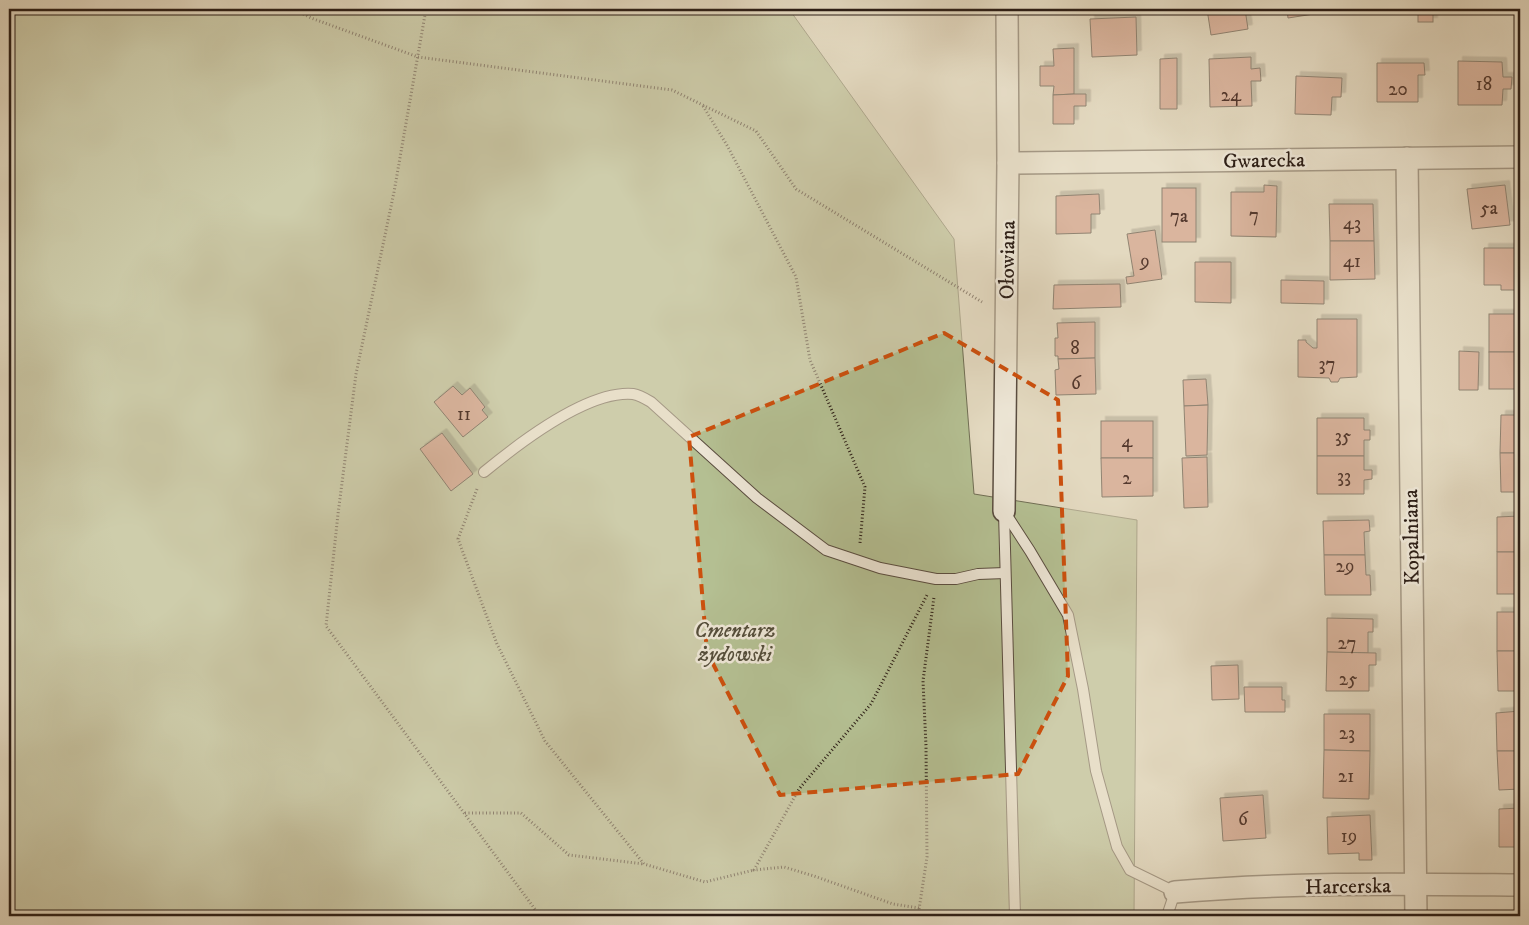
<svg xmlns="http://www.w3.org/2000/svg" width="1529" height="925" viewBox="0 0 1529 925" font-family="'IM FELL DW Pica',serif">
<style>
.green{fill:#b4bf92;stroke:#706e54}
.building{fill:#ce8977;stroke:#2c1e16;filter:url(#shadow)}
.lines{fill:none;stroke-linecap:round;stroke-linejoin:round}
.service-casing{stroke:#5a4d40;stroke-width:12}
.minor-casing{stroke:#5a4d40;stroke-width:24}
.path{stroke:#2c1e16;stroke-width:3;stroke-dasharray:1 2.5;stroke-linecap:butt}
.service{stroke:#ede6d6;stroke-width:10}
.minor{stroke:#ede6d6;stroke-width:21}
.marked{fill:none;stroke:#cc500e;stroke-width:4;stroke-dasharray:10 6;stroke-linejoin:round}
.labels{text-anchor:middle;stroke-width:5;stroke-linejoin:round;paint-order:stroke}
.number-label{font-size:19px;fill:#54392e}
.street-label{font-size:21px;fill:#2c1e16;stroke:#ede6d6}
.park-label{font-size:21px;font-style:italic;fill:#554e3b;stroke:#ede6d6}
</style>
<defs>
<filter id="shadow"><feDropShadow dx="4.5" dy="-4.5" stdDeviation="0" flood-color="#0004"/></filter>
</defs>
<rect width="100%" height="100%" fill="#e3d9c0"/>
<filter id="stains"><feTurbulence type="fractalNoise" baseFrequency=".004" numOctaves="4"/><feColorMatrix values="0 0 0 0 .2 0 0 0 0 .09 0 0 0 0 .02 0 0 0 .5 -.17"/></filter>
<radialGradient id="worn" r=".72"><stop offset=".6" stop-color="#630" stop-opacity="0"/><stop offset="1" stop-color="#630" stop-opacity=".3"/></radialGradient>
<polygon class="green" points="9,9 789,9 954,239 974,494 1137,520 1134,916 9,916"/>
<g class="building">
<polygon points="1207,9 1245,9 1248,29 1211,35"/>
<polygon points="1287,9 1327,9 1327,12 1288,18"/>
<rect x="1377" y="9" width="40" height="4"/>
<rect x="1418" y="9" width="15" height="13"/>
<polygon points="1136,17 1137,55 1092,57 1090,19"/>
<polygon points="1074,48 1074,94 1053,95 1054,86 1040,86 1040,66 1054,66 1053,49"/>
<polygon points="1251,57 1251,69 1260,68 1261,81 1251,81 1252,106 1210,107 1209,59"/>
<polygon points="1177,58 1177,109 1160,109 1160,59"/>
<polygon points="1458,61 1502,62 1503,77 1512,77 1511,89 1503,89 1502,105 1458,105"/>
<polygon points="1377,63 1424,63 1425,75 1418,75 1418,102 1377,102"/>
<polygon points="1296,76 1342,78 1341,97 1332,97 1331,115 1295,114"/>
<polygon points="1074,94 1086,94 1086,106 1074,106 1074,124 1053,124 1053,95"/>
<polygon points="1264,185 1277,186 1276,237 1231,236 1231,192 1264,192"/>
<polygon points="1505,185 1510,225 1472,229 1467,189"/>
<rect x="1162" y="188" width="34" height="54"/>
<polygon points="1099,194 1100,214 1091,214 1091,233 1056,234 1056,196"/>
<polygon points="1329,204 1373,204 1374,241 1330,241"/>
<polygon points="1155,230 1162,279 1127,284 1126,277 1134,276 1127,234"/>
<polygon points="1330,241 1374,241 1375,279 1330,280"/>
<polygon points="1484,248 1520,248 1520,290 1501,290 1501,285 1484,285"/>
<polygon points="1195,262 1231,262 1231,303 1195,302"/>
<polygon points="1281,280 1324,281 1324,304 1281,303"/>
<polygon points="1120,284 1121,307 1053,309 1054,285"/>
<rect x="1489" y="314" width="31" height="38"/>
<polygon points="1317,319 1357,319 1357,377 1340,378 1338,382 1331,382 1329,378 1298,377 1298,340 1306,340 1306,342 1313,348 1317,348"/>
<polygon points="1095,322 1095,358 1058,359 1058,356 1055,356 1055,338 1058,338 1057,323"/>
<polygon points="1459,351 1479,352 1478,390 1459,390"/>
<rect x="1489" y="352" width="31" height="37"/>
<polygon points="1095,358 1096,394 1056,395 1055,370 1059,369 1058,359"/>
<polygon points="1206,379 1208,405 1184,406 1183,380"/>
<polygon points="453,386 462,395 470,388 485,407 482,410 488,417 463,437 434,402"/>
<polygon points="1208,405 1207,455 1186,456 1184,406"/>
<polygon points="1501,415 1520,415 1520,453 1500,453"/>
<polygon points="1317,418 1364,418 1364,430 1370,430 1370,440 1364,440 1364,456 1317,456"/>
<rect x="1101" y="421" width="52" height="37"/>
<polygon points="442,433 473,474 451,491 420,449"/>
<polygon points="1500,453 1520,453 1520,492 1501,492"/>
<polygon points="1317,456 1364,456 1364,470 1372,470 1372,479 1364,480 1364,494 1317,494"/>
<polygon points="1207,457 1208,507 1184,508 1182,458"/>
<polygon points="1101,458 1153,458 1153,496 1102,497"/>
<polygon points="1520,516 1520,552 1497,552 1497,517"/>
<polygon points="1369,520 1370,531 1364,532 1365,555 1324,555 1323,521"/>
<rect x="1497" y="552" width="23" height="42"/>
<polygon points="1324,555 1365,555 1366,575 1370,575 1371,595 1325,595"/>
<rect x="1497" y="612" width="23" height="39"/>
<polygon points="1327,618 1373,619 1373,632 1368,632 1368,653 1327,652"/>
<polygon points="1497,651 1520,651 1520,691 1498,691"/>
<polygon points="1327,652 1376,653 1376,665 1369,665 1369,691 1326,691"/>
<polygon points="1238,665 1239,699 1212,700 1211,666"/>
<polygon points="1244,687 1282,687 1282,700 1285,700 1285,712 1245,712"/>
<polygon points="1520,711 1520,751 1497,751 1496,713"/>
<polygon points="1324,714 1370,714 1370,751 1324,750"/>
<polygon points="1324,750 1370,751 1369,799 1323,798"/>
<polygon points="1497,751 1520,751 1520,789 1499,790"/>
<polygon points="1263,795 1266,838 1223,841 1220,798"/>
<polygon points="1520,808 1520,847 1499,847 1499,809"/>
<polygon points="1370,815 1372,860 1359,860 1359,853 1328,854 1327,817"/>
</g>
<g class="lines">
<g class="service-casing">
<g id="service">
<path d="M484 472C518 444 587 390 633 394 639 395 646 399 651 402L757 498 826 550 880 568 936 579H956L978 574 1005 573"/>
<polyline points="1004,511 1030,551 1068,615 1083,689 1096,771 1117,847 1130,870 1175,892 1167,916"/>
<polyline points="1004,512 1015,916"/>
</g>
</g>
<g class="minor-casing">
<g id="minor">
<polyline points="1407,158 1416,916"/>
<polyline points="1008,163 1520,157"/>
<polyline points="1004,511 1008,163 1007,9"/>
<path d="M1175 892C1290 882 1406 884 1520 885"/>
</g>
</g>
<g class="path">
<polyline points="294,9 311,18 418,57 672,90 756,131 796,189 982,302"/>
<polyline points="426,9 394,192 356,374 338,514 326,626 540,916"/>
<polyline points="703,106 728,147 796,277 810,360 865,487 860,543"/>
<polyline points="477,489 458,539 497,644 545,741 644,864 705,882 754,870"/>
<polyline points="465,813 521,813 569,855 644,864"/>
<polyline points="919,908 893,904 814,876 784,867 754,870 799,789 871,704 927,595"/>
<polyline points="918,916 927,857 926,746 923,681 934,597"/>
</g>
<use href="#service" class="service"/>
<use href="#minor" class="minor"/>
</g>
<path d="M0 0H1529V925H0ZM944 333 1058 400 1068 676 1018 774 780 795 707 652 689 437Z" fill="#e3d9c0" fill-opacity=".55" fill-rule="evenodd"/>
<path class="marked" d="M944 333 1058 400 1068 676 1018 774 780 795 707 652 689 437Z"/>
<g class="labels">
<g class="number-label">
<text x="1484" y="90">18</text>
<text x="1398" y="95">20</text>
<text x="1231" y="101">24</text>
<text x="1489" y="214">5a</text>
<text x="1254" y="221">7</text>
<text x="1179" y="222">7a</text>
<text x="1352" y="229">43</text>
<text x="1145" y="267">9</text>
<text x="1352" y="267">41</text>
<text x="1075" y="354">8</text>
<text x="1327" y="370">37</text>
<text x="1076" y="389">6</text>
<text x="464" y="420">11</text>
<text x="1343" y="442">35</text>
<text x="1127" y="447">4</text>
<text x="1344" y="482">33</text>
<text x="1127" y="484">2</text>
<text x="1345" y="572">29</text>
<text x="1347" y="649">27</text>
<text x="1348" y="685">25</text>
<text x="1347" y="739">23</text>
<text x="1346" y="782">21</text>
<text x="1243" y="825">6</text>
<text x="1349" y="842">19</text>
</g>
<g class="street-label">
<text transform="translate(1264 160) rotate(-1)" y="7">Gwarecka</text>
<text transform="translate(1007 260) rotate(-89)" y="7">Ołowiana</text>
<text transform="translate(1411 537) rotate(-91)" y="7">Kopalniana</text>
<text transform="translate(1348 886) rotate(-1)" y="7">Harcerska</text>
</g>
<g class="park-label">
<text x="735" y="637">Cmentarz<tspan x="735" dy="24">żydowski</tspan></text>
</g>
</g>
<rect width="1529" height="925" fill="none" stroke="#e3d9c0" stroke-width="30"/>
<rect x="10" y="10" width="1509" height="905" fill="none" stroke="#2c1e16" stroke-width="2.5"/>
<rect x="15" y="15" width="1499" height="895" fill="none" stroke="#2c1e16"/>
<rect width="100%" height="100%" filter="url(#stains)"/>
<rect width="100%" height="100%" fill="url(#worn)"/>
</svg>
